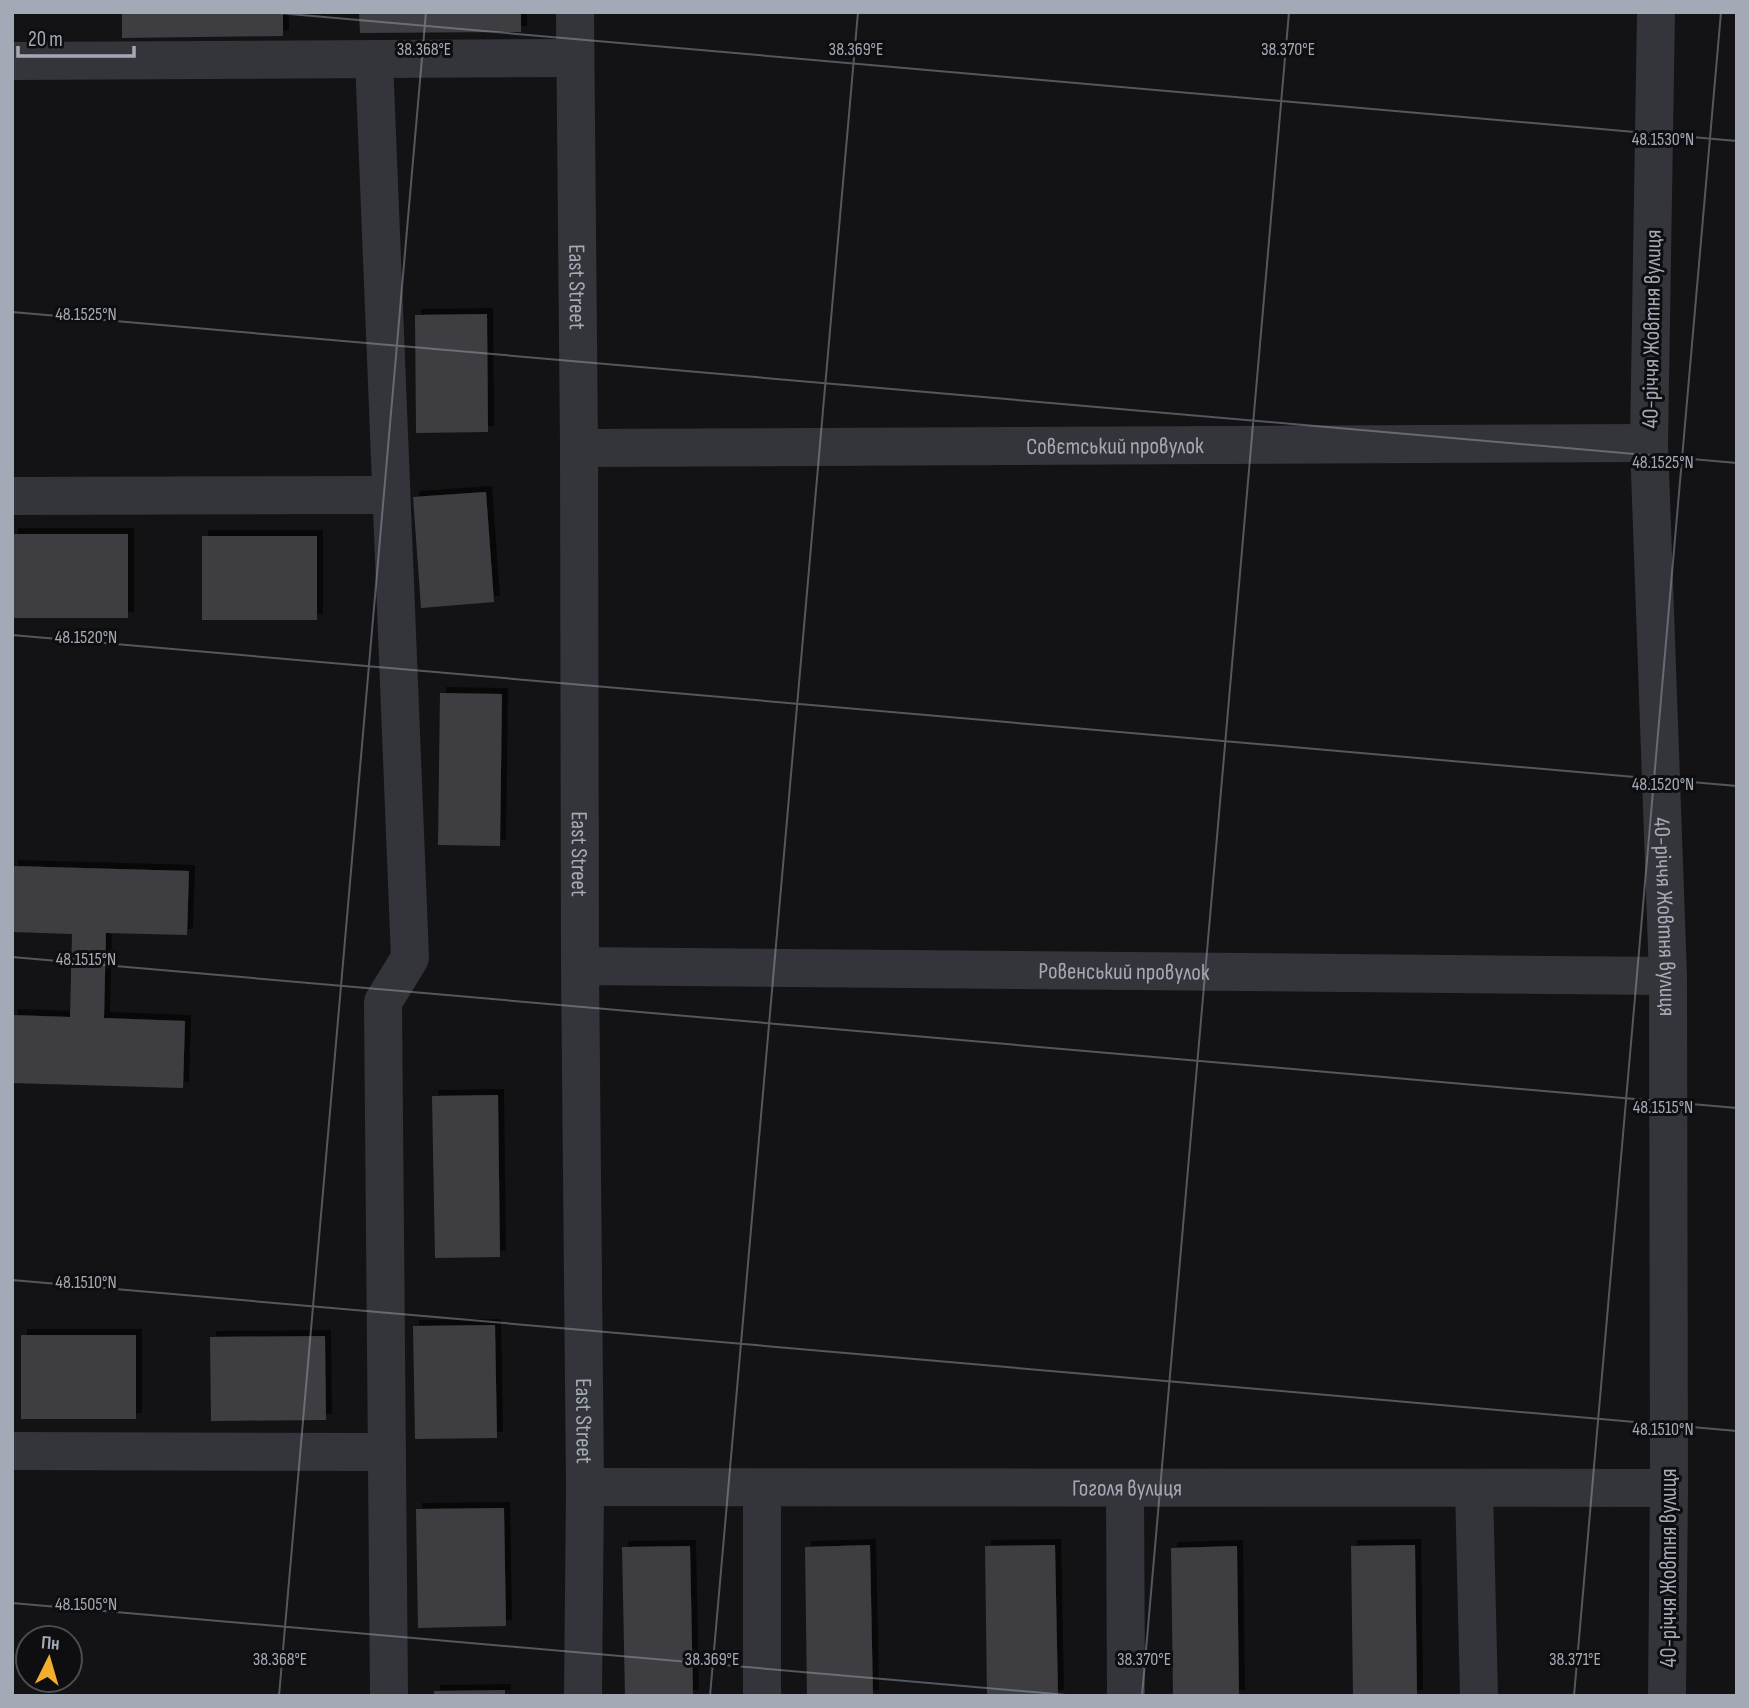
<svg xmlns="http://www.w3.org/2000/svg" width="1749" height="1708" viewBox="0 0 1749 1708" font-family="'Sofia Sans Condensed',sans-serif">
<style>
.building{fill:#3d3e42;filter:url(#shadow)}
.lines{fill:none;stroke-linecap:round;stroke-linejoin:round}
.minor{stroke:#34353a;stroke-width:38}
.ticks{fill:none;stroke:#a4aab5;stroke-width:2;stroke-opacity:0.45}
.labels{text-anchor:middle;stroke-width:6;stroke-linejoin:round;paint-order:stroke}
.street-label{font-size:23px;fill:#a4aab5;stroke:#0e0e10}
.ticks-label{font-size:18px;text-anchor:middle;fill:#a4aab5;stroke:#0e0e10;stroke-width:6;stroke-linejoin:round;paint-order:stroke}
</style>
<defs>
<filter id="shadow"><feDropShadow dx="6" dy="-6" stdDeviation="0" flood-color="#0009"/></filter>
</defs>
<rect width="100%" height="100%" fill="#131315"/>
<g class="building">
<polygon points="122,12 283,12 283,36 122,38"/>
<polygon points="359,12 521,12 521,32 360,33"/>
<polygon points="487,314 488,432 416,433 415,315"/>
<polygon points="486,492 494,602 421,608 413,497"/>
<rect x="12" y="534" width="116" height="84"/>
<rect x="202" y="536" width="115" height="84"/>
<polygon points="440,693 502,694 500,846 438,845"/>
<polygon points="12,866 189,871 187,935 106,933 104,1018 185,1021 183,1088 12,1083 12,1015 70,1017 72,934 12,932"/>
<polygon points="498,1095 500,1257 435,1258 432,1096"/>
<polygon points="495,1325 497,1438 415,1439 413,1326"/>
<rect x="21" y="1335" width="115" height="84"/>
<polygon points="325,1336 326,1420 211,1421 210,1337"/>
<polygon points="504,1508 506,1626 418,1628 416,1509"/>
<polygon points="870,1545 873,1696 807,1696 805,1547"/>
<polygon points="1055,1545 1058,1696 987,1696 985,1546"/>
<polygon points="1415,1545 1417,1696 1353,1696 1351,1546"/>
<polygon points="690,1546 693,1696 625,1696 622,1547"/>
<polygon points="1237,1546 1239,1696 1173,1696 1171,1548"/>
<polygon points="505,1690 505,1696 434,1696 434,1691"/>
</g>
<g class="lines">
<g class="minor">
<path id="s1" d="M575 12 579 448 580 966 585 1487 583 1696"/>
<path id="s2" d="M1656 12 1649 443 1668 976 1669 1488 1667 1696"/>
<polyline points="374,59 410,958 383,1002 389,1696"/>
<polyline points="12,61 575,58"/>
<path id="s3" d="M579 448 1649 443"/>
<polyline points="12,496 391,495"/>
<path id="s4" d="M580 966 1668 976"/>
<polyline points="12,1451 387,1452"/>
<path id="s5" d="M585 1487 1669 1488"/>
<polyline points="1125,1488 1126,1696"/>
<polyline points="1474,1488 1479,1696"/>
<polyline points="762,1696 762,1488"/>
</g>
</g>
<path class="ticks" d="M267 12 1737 141M12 312 1737 463M12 635 1737 786M12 957 1737 1108M12 1280 1737 1431M12 1603 1078 1696M279 1696 426 12M710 1696 858 12M1142 1696 1289 12M1574 1696 1721 12"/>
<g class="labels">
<g class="street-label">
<text dy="8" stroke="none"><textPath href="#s1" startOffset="275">East Street</textPath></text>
<text transform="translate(1651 329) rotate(-89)" y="8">40-річчя Жовтня вулиця</text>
<text dy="8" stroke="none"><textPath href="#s3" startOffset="536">Совєтський провулок</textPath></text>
<text dy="8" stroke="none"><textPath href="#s1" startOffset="842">East Street</textPath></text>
<text dy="8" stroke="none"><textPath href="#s2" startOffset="905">40-річчя Жовтня вулиця</textPath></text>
<text dy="8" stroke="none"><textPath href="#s4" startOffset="544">Ровенський провулок</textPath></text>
<text dy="8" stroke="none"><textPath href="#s1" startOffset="1409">East Street</textPath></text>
<text dy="8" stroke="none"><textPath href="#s5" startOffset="542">Гоголя вулиця</textPath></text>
<text transform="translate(1668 1568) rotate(-90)" y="8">40-річчя Жовтня вулиця</text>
</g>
</g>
<g class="ticks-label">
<text x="424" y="55">38.368°E</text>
<text x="856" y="55">38.369°E</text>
<text x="1288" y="55">38.370°E</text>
<text x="1663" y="145">48.1530°N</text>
<text x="86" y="320">48.1525°N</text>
<text x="1663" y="468">48.1525°N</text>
<text x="86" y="643">48.1520°N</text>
<text x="1663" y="790">48.1520°N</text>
<text x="86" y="965">48.1515°N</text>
<text x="1663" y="1113">48.1515°N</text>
<text x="86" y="1288">48.1510°N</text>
<text x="1663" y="1435">48.1510°N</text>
<text x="86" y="1610">48.1505°N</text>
<text x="280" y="1665">38.368°E</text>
<text x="712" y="1665">38.369°E</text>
<text x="1144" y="1665">38.370°E</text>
<text x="1575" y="1665">38.371°E</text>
</g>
<rect width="1749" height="1708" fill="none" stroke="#a4aab5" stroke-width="28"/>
<g transform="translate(49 1659) rotate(5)"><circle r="33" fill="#0e0e10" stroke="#4a4c52" stroke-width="2"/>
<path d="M0-5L12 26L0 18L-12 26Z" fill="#f3ae2d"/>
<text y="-10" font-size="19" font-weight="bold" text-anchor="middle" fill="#a4aab5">Пн</text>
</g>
<path d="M18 46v10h116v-10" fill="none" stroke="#a4aab5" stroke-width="3.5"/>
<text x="28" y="46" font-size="21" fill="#a4aab5" stroke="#0e0e10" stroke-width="5" paint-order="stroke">20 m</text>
</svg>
